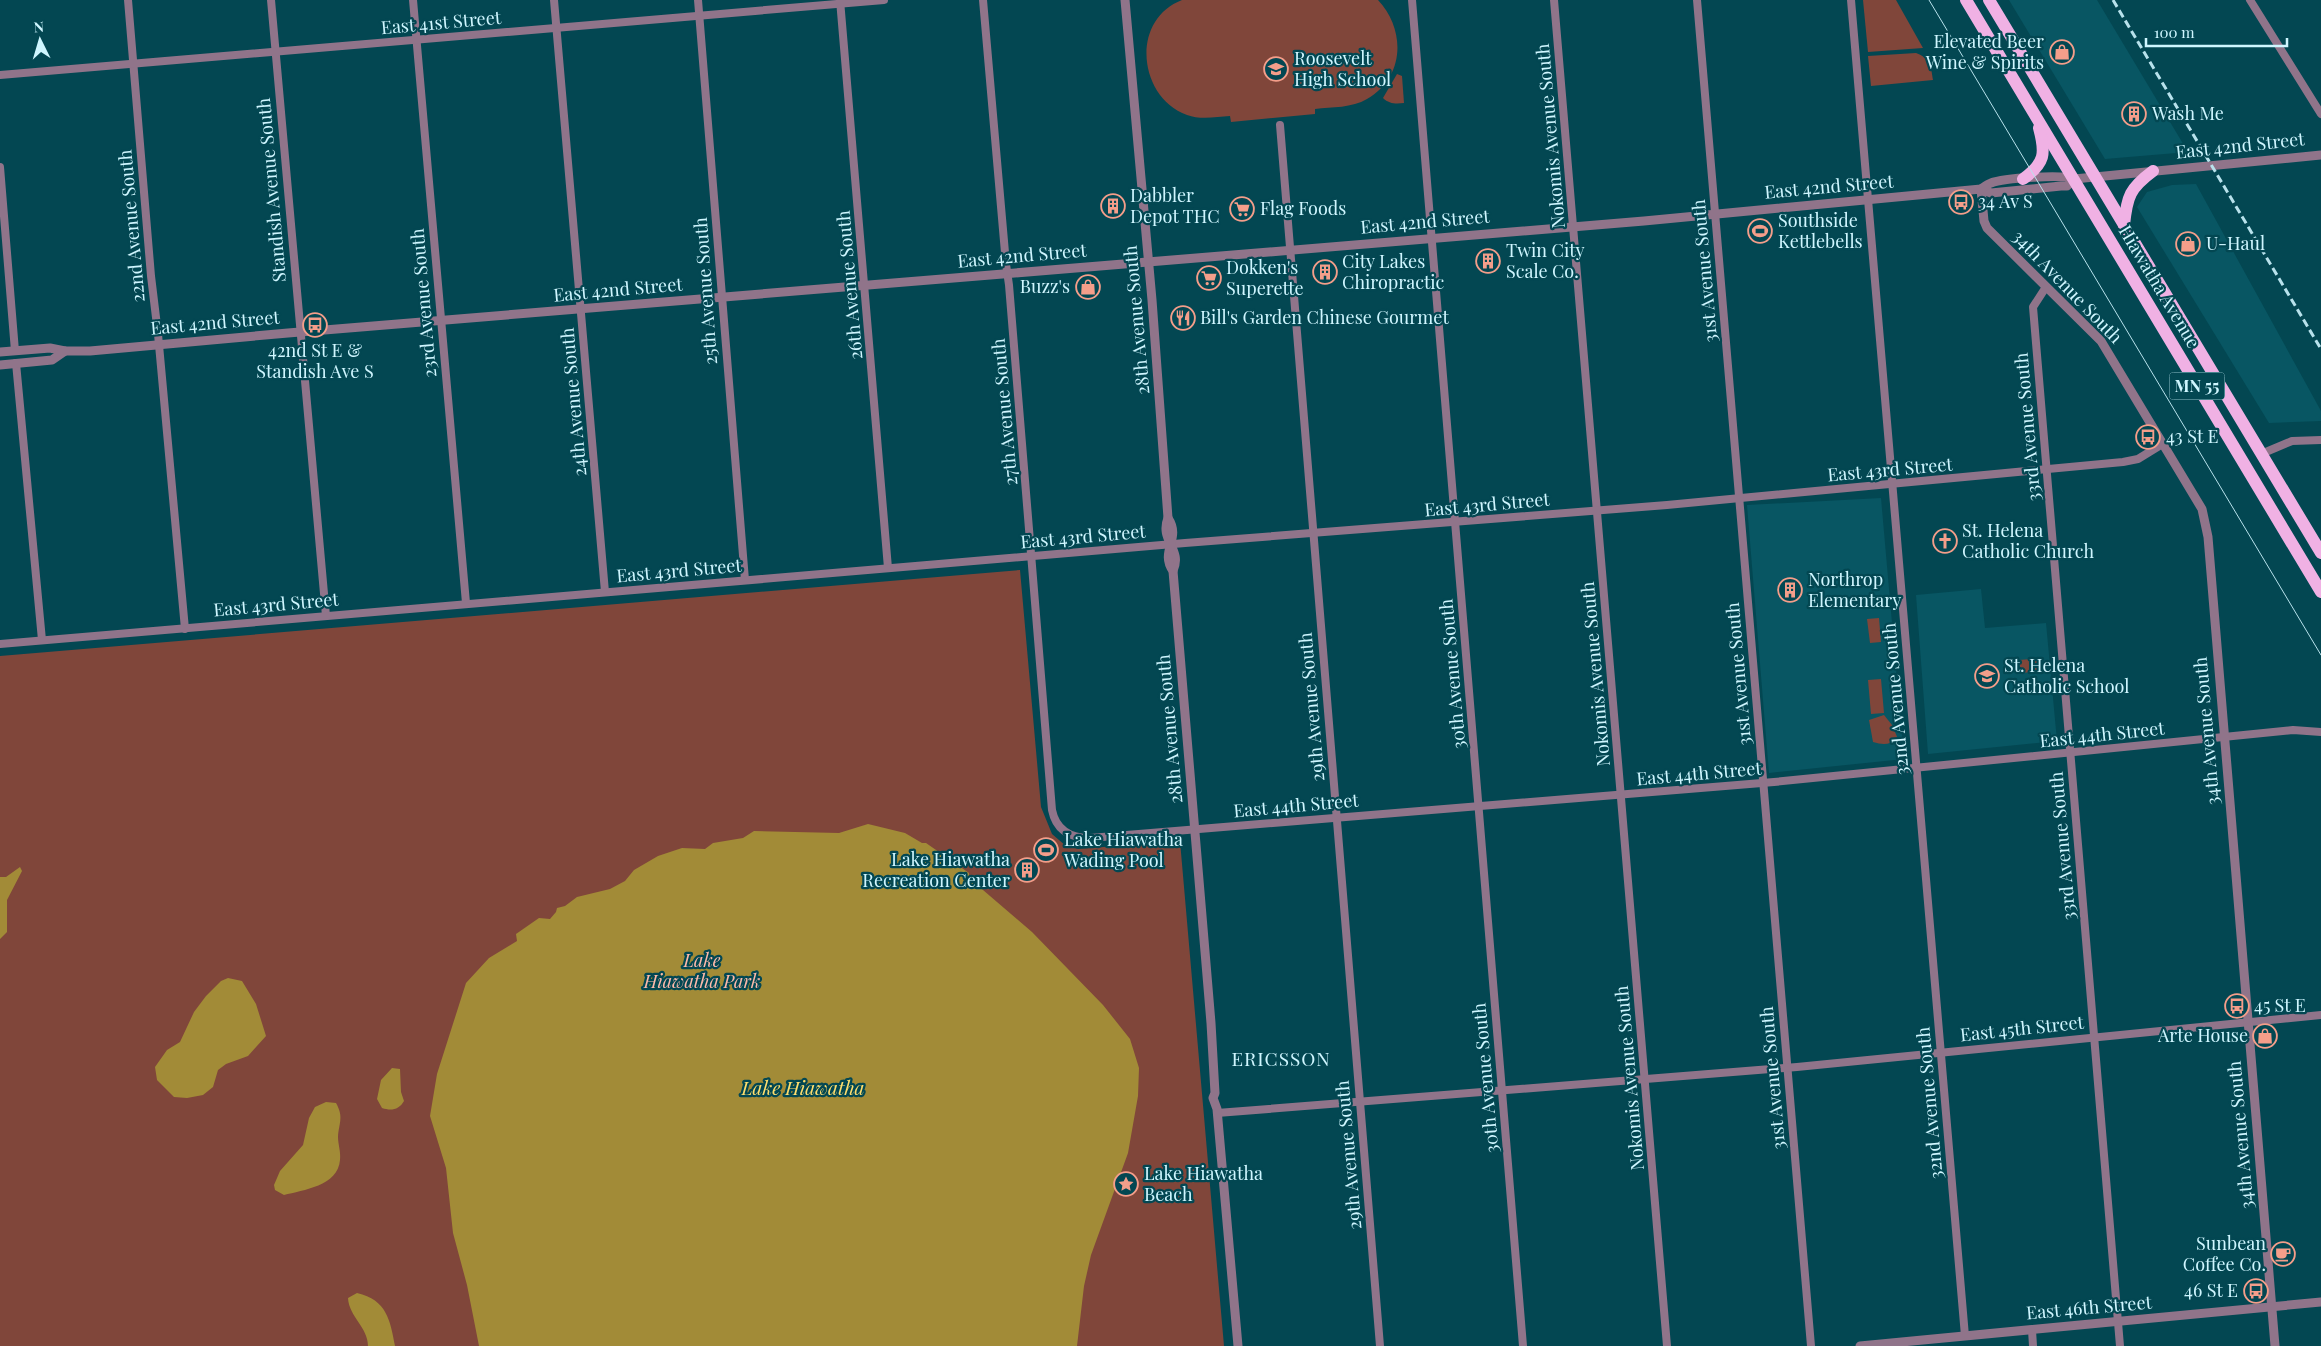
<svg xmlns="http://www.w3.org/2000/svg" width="2321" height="1346" viewBox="0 0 2321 1346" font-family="'Playfair Display',serif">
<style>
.built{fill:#085663}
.green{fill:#80463a}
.water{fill:#a28b37}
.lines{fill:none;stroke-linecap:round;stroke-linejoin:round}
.minor{stroke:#90748a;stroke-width:8}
.tertiary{stroke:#90748a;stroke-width:9}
.trunk{stroke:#f0b1e4;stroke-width:12}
.tram{stroke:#b8e2ec;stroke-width:1}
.rail{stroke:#b8e2ec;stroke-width:3;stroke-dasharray:8 4;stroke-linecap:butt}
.labels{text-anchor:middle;stroke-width:4.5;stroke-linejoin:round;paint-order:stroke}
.shield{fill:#034752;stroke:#92c2cb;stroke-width:1}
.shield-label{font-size:16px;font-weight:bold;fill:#cff6ff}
.street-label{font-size:18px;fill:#cff6ff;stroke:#034752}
.poi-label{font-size:18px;fill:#cff6ff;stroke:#034752;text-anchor:start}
.park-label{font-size:18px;font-style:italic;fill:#febaab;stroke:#034752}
.neighbourhood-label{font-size:19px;letter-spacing:1px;fill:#cff6ff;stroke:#034752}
.water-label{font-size:19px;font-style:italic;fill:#fede6e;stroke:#034752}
</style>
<rect width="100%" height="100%" fill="#034752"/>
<g class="built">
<polygon points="2009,0 2097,0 2188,152 2105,159"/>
<polygon points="2196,184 2321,411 2321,421 2269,423 2137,207 2147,192 2172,185"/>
<polygon points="1881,498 1904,759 1769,773 1747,505"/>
<polygon points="1981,589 1985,628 2046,623 2057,741 1928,754 1916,595"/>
</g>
<g class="green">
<path d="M1182 0H1378C1406 30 1405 77 1367 99 1352 108 1332 107 1315 109V114L1231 122 1230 116C1216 117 1200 120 1187 115 1138 97 1130 20 1182 0Z"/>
<polygon points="1863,0 1896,0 1923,48 1868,52"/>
<path d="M1916 53C1930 58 1931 66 1933 80L1871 86 1868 56Z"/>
<path d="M1397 74 1402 76 1404 103C1396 104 1389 104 1383 98Z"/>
<polygon points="1020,570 1041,807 1052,834 1066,846 1078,849 1180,841 1224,1346 0,1346 0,656"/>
<polygon points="1879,618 1881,642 1870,643 1867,619"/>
<polygon points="2041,658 2042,671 2021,673 2019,660"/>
<polygon points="1881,679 1884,713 1871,714 1868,680"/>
<path d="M1884 715 1892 725 1898 739C1889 745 1883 745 1873 742L1869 720Z"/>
</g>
<g class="water">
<polygon points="868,824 905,833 922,843 926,843 969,873 969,878 1032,932 1103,1005 1130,1039 1139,1068 1138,1096 1128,1153 1091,1255 1084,1286 1077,1346 479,1346 467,1285 453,1233 446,1168 430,1116 437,1074 466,983 489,958 517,941 516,934 539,918 550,919 556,912 557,908 565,906 577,897 610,889 625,881 634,870 658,856 682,848 705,849 713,843 743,838 754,831 839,833"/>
<polygon points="1042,838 1058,852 1049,863 1033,849"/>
<polygon points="20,867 22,871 7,900 7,932 0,939 0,877 6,877"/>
<polygon points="228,978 242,981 256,1004 266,1036 248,1056 226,1064 218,1070 213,1087 203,1095 187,1098 174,1097 157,1080 155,1067 167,1050 180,1042 194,1012 206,996 221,981"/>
<path d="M392 1068 400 1069 401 1092 404 1101C399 1110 391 1111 382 1108L377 1099 381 1080Z"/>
<path d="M326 1102 336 1103C344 1117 339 1123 338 1137 338 1144 341 1152 340 1160 338 1186 303 1190 284 1195L275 1190 274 1185 280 1171 303 1145 309 1118 315 1107Z"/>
<path d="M357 1293C387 1300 390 1320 395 1346H368C368 1327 349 1317 348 1298Z"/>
</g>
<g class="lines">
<g class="minor">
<polyline points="128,0 151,276 158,334 185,629"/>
<polyline points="271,0 326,616"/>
<polyline points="413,0 466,603"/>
<polyline points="554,0 605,592"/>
<polyline points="698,0 745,580"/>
<polyline points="840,0 888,568"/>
<path d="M983 0 1006 264 1009 285 1052 810C1056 830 1070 838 1090 838L1774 782 2293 730 2321 732"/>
<polyline points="1412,0 1523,1346"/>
<polyline points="1554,0 1667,1346"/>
<polyline points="1697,0 1811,1346"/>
<polyline points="1851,0 1965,1336"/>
<polyline points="2250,0 2321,114"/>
<polyline points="0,75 884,0"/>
<polyline points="1280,125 1380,1346"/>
<polyline points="0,167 15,351"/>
<polyline points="2046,287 2033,307 2120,1346"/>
<polyline points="16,363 42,640"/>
<polyline points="2261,454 2292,441 2321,440"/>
<polyline points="0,644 1185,543 1667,505 2123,462 2138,459 2164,443"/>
<polyline points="1217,1113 1797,1067 2321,1015"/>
<polyline points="2032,1330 2033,1346"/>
</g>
<g class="tertiary">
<path d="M1125 0 1152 300 1168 518C1159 541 1183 549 1173 571"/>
<polyline points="1981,189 1984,221 1987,228 2101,341 2202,509 2208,537 2275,1346"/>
<polyline points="1981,189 1991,193 2061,186 2067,186 2074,179"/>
<path d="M0 352 50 348 65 351H90L288 333 1644 221 1981 189C1984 187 1988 184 1991 183 2003 178 2064 174 2074 179L2321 155"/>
<polyline points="0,365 52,360 65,351"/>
<path d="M1168 518C1182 539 1159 551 1173 571L1211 1023 1215 1093 1213 1098 1217 1109 1238 1346"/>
<polyline points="1860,1346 2321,1302"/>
</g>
<g class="trunk">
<polyline points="1966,0 2321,592"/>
<polyline points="1989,0 2321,553"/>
<path d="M2023 179C2045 163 2046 154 2039 128"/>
<path d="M2124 225C2127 196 2130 188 2153 171"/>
</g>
<polyline class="tram" points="1929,0 2321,655"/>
<polyline class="rail" points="2113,0 2321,349"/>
</g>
<defs>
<g id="shop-ring" transform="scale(1.25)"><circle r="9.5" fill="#034752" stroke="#f49e8a" stroke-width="1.5"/><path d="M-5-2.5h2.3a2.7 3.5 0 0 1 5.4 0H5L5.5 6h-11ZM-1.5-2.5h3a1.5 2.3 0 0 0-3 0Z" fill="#f49e8a"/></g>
<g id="school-ring" transform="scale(1.25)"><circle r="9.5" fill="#034752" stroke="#f49e8a" stroke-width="1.5"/><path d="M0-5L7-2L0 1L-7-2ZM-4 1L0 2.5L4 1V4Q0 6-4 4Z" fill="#f49e8a"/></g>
<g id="building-ring" transform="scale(1.25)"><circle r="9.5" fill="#034752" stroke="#f49e8a" stroke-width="1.5"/><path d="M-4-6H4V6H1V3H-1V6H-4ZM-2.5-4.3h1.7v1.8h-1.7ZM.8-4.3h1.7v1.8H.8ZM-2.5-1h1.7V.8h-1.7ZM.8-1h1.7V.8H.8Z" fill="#f49e8a"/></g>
<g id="bus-ring" transform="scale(1.25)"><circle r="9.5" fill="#034752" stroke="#f49e8a" stroke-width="1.5"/><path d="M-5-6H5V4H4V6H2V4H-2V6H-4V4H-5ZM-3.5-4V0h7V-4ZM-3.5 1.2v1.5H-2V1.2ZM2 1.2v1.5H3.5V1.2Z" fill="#f49e8a"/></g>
<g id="supermarket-ring" transform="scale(1.25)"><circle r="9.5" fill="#034752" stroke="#f49e8a" stroke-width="1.5"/><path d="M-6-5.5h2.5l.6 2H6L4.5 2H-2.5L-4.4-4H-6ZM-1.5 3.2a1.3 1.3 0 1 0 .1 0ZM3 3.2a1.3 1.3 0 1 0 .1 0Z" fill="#f49e8a"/></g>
<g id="stadium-ring" transform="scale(1.25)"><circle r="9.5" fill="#034752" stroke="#f49e8a" stroke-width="1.5"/><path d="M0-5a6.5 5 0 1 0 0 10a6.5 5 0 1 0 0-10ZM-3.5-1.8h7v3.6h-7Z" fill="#f49e8a"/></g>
<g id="restaurant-ring" transform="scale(1.25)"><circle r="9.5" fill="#034752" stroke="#f49e8a" stroke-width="1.5"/><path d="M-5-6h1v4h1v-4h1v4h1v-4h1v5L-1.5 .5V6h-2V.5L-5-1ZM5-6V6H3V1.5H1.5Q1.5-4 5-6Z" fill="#f49e8a"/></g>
<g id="church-ring" transform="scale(1.25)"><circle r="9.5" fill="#034752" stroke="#f49e8a" stroke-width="1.5"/><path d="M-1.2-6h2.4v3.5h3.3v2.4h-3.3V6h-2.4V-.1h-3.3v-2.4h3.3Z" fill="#f49e8a"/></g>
<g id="sight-ring" transform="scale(1.25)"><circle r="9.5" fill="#034752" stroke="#f49e8a" stroke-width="1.5"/><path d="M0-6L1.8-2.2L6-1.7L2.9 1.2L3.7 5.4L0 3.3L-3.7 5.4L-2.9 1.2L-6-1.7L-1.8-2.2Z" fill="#f49e8a"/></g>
<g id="cafe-ring" transform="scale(1.25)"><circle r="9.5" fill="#034752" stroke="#f49e8a" stroke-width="1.5"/><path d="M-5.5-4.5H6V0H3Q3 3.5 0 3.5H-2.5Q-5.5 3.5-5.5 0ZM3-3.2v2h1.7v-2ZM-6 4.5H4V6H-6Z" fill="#f49e8a"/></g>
</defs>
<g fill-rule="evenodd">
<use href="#shop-ring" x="2062" y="52"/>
<use href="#school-ring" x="1276" y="69"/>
<use href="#building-ring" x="2134" y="114"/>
<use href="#bus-ring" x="1961" y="202"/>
<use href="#building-ring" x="1113" y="206"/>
<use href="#supermarket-ring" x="1242" y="209"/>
<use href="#stadium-ring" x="1760" y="231"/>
<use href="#shop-ring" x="2188" y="244"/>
<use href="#building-ring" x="1488" y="261"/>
<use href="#building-ring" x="1325" y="272"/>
<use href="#supermarket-ring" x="1209" y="278"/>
<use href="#shop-ring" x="1088" y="287"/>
<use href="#restaurant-ring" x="1183" y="318"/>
<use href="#bus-ring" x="315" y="325"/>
<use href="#bus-ring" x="2148" y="437"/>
<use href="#church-ring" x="1945" y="541"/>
<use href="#building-ring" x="1790" y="590"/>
<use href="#school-ring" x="1987" y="676"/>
<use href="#stadium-ring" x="1046" y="850"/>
<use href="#building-ring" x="1027" y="870"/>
<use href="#bus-ring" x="2237" y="1006"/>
<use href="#shop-ring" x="2265" y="1036"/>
<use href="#sight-ring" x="1126" y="1184"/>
<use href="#cafe-ring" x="2283" y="1254"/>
<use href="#bus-ring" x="2256" y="1291"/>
</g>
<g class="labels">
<rect class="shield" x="2169.5" y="372.5" width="55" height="27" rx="4"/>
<g class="shield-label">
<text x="2197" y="392">MN 55</text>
</g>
<g class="street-label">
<text transform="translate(441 23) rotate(-5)" y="6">East 41st Street</text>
<text transform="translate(1551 136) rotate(-95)" y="6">Nokomis Avenue South</text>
<text transform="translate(2240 146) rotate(-6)" y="6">East 42nd Street</text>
<text transform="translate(1829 187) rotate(-5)" y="6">East 42nd Street</text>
<text transform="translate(272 190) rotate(-95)" y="6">Standish Avenue South</text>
<text transform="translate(1425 222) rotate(-5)" y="6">East 42nd Street</text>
<text transform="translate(132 226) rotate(-95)" y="6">22nd Avenue South</text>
<text transform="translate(1022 256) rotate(-5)" y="6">East 42nd Street</text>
<text transform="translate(1705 271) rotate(-95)" y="6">31st Avenue South</text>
<text transform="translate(850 285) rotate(-95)" y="6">26th Avenue South</text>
<text transform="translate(2067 287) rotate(46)" y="6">34th Avenue South</text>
<text transform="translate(2159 287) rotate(59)" y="6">Hiawatha Avenue</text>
<text transform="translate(618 290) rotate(-5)" y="6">East 42nd Street</text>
<text transform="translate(706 291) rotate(-94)" y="6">25th Avenue South</text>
<text transform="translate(424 303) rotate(-95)" y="6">23rd Avenue South</text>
<text transform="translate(1137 320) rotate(-95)" y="6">28th Avenue South</text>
<text transform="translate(215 323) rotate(-5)" y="6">East 42nd Street</text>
<text transform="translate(574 402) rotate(-95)" y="6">24th Avenue South</text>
<text transform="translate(1005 412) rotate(-95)" y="6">27th Avenue South</text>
<text transform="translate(2028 427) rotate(-95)" y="6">33rd Avenue South</text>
<text transform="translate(1890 470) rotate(-5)" y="6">East 43rd Street</text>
<text transform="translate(1487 505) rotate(-5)" y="6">East 43rd Street</text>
<text transform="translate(1083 537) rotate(-5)" y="6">East 43rd Street</text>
<text transform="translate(679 571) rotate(-5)" y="6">East 43rd Street</text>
<text transform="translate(276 605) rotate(-5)" y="6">East 43rd Street</text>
<text transform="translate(1453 674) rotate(-95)" y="6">30th Avenue South</text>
<text transform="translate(1596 674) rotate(-95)" y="6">Nokomis Avenue South</text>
<text transform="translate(1739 674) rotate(-95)" y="6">31st Avenue South</text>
<text transform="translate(1896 699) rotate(-95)" y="6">32nd Avenue South</text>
<text transform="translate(1312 707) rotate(-95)" y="6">29th Avenue South</text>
<text transform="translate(1170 729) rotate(-95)" y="6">28th Avenue South</text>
<text transform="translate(2207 731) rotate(-95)" y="6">34th Avenue South</text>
<text transform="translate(2102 735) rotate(-6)" y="6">East 44th Street</text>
<text transform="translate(1699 774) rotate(-5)" y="6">East 44th Street</text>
<text transform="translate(1296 806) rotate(-5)" y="6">East 44th Street</text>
<text transform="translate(2063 846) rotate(-95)" y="6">33rd Avenue South</text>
<text transform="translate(2022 1029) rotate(-6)" y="6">East 45th Street</text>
<text transform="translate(1486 1078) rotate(-95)" y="6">30th Avenue South</text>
<text transform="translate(1630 1078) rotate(-95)" y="6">Nokomis Avenue South</text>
<text transform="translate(1773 1078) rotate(-95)" y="6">31st Avenue South</text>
<text transform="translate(1930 1103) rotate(-95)" y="6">32nd Avenue South</text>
<text transform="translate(2241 1135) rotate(-95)" y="6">34th Avenue South</text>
<text transform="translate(1349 1155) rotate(-95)" y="6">29th Avenue South</text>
<text transform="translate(2089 1308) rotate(-5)" y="6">East 46th Street</text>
</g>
<g class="poi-label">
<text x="2044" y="48" text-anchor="end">Elevated Beer<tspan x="2044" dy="21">Wine &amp; Spirits</tspan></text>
<text x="1294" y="65">Roosevelt<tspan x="1294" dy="21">High School</tspan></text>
<text x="2152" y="120">Wash Me</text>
<text x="1130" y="202">Dabbler<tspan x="1130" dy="21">Depot THC</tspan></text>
<text x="1978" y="208">34 Av S</text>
<text x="1260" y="215">Flag Foods</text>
<text x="1778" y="227">Southside<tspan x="1778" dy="21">Kettlebells</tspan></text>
<text x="2206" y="250">U-Haul</text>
<text x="1506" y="257">Twin City<tspan x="1506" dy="21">Scale Co.</tspan></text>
<text x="1342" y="268">City Lakes<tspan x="1342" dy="21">Chiropractic</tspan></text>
<text x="1226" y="274">Dokken's<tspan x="1226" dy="21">Superette</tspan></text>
<text x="1070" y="293" text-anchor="end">Buzz's</text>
<text x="1200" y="324">Bill's Garden Chinese Gourmet</text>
<text x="315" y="357" text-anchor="middle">42nd St E &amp;<tspan x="315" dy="21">Standish Ave S</tspan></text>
<text x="2166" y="443">43 St E</text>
<text x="1962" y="537">St. Helena<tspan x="1962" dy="21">Catholic Church</tspan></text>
<text x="1808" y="586">Northrop<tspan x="1808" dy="21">Elementary</tspan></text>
<text x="2004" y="672">St. Helena<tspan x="2004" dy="21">Catholic School</tspan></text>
<text x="1064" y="846">Lake Hiawatha<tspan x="1064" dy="21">Wading Pool</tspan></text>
<text x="1010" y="866" text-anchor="end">Lake Hiawatha<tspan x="1010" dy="21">Recreation Center</tspan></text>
<text x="2254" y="1012">45 St E</text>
<text x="2248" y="1042" text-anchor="end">Arte House</text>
<text x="1144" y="1180">Lake Hiawatha<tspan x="1144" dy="21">Beach</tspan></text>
<text x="2266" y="1250" text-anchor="end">Sunbean<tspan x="2266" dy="21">Coffee Co.</tspan></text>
<text x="2238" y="1297" text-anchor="end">46 St E</text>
</g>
<g class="park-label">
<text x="702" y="967">Lake<tspan x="702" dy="21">Hiawatha Park</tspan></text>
</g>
<g class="neighbourhood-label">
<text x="1281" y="1066">ERICSSON</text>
</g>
<g class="water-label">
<text x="803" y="1095">Lake Hiawatha</text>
</g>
</g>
<g transform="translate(40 40) rotate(355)" stroke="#034752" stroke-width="4" paint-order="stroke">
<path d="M0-4L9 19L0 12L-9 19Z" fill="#cff6ff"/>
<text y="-8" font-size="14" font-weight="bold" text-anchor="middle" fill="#cff6ff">N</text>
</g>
<path d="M2146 38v8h141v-8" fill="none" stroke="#cff6ff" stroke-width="2.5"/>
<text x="2154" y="38" font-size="15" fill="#cff6ff" stroke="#034752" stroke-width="4" paint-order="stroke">100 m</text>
</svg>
